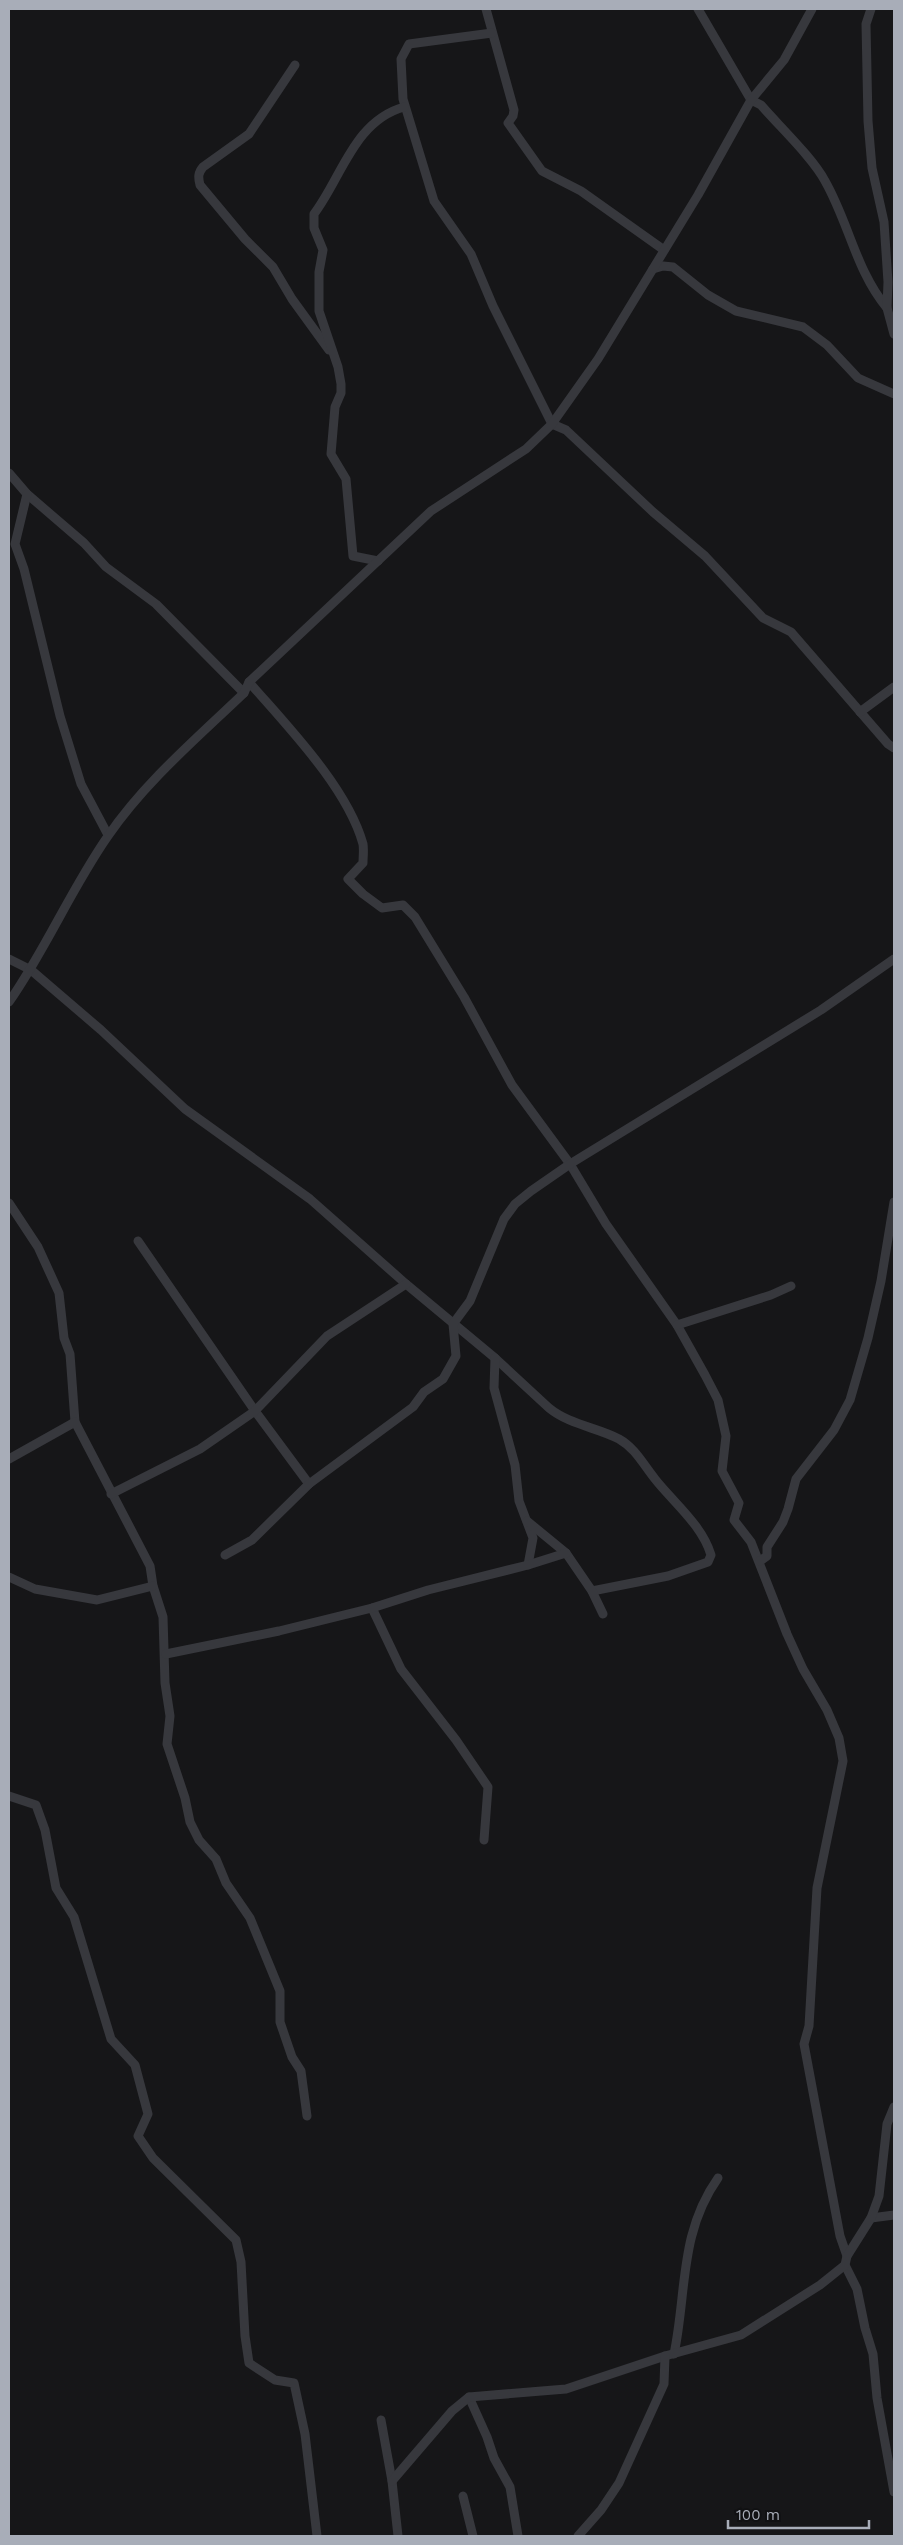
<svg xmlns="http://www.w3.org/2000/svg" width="903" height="2545" viewBox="0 0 903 2545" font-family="'Work Sans',sans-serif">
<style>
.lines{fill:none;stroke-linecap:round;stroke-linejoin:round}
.street{stroke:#37383d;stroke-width:9}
</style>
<rect width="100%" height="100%" fill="#161618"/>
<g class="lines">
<g class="street">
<polyline points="486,9 514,110 513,116 508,123 542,171 581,191 664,250"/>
<path d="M698 9 751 100 761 105C779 126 813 158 825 181 849 223 856 271 887 308"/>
<polyline points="871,9 866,24 868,121 872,168 884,222 888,282 887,308 894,334"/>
<polyline points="492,33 409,44 401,59 403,99 434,201 471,254 493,306 552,424 566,430 653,512 705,556 763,618 791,632 888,744 894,748"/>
<path d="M295 65 249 134 203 167C198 173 198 177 200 185L245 239 273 267 292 299 329 350"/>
<polyline points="653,269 663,266 673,267 708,295 736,311 803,327 827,345 858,378 894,394"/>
<polyline points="9,473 27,494 84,543 106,567 156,604 244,693"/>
<polyline points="27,494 15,544 24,569 60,716 81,784 108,835"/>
<path d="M378 561 353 556 346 479 331 454 335 407 341 393V384L338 367 319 311V272L323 250 314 228V214C342 177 354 121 404 107"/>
<path d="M249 682C287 726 347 787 363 844 364 850 363 857 363 863L348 879 363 894 382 908 403 905 415 917 464 997 512 1085 570 1164 606 1224 677 1325 705 1375 718 1400 726 1436 722 1471 739 1503 734 1520 751 1542 787 1634 803 1669 827 1710 839 1738 843 1761 817 1888 809 2026 804 2044 840 2236 847 2256"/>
<polyline points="860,712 894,687"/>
<path d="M9 959 31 970 101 1030 185 1109 310 1199 406 1284 495 1358 549 1408C570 1425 596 1427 619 1439 635 1448 643 1464 655 1479 674 1503 702 1525 711 1555L708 1562 668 1576 592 1591"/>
<path d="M9 1002C46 949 71 889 108 836 145 782 197 738 244 693L249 682 431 511 526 449 552 424 598 359 698 195 751 100 784 60 812 9"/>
<polyline points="9,1203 38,1247 59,1293 64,1338 70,1354 75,1422"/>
<polyline points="138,1241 255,1411 309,1484"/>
<polyline points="677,1325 771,1295 791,1286"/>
<polyline points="495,1358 494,1388 515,1465 519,1501 533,1538 528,1565"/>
<polyline points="9,1459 75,1422 150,1566 153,1586 163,1617 165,1683 170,1716 167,1744 185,1798 190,1822 199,1840 216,1859 226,1883 250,1918 280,1991 280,2022 292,2057 301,2071 307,2116"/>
<polyline points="111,1494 200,1449 255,1411 327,1336 406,1284"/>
<polyline points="527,1521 566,1553 592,1591 603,1614"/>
<polyline points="225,1555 252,1540 309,1484 413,1407 424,1392 443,1379 456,1356 453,1324 470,1301 504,1219 515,1204 531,1191 570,1164 821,1010 894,959"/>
<polyline points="760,1561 767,1556 767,1547 783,1522 788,1509 796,1479 834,1430 850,1400 868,1338 881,1281 894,1202"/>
<polyline points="9,1577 35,1589 97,1600 153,1586"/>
<polyline points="372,1608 401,1669 456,1740 488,1787 484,1840"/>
<polyline points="166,1654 279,1631 372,1608 428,1590 528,1565 566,1553"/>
<polyline points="9,1796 36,1805 45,1830 56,1888 74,1917 111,2039 135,2065 148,2114 138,2136 153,2158 236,2240 241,2262 245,2336 249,2363 275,2380 294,2383 305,2434 317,2536"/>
<polyline points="871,2218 894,2215"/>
<polyline points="845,2265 857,2289 865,2328 873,2354 877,2398 894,2492"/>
<path d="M674 2354C687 2292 679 2233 718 2178"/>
<polyline points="469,2397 487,2437 494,2458 510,2487 518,2536"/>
<polyline points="381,2420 392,2481 398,2536"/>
<polyline points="392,2481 452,2411 469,2397 566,2389 665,2356 741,2335 820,2285 845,2265 847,2256 871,2218 879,2196 887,2124 894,2107"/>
<polyline points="463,2496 473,2536"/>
<polyline points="578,2536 601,2510 619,2483 664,2384 665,2356"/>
</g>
</g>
<rect width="903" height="2545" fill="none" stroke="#a8adb8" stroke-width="20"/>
<path d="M728 2520v8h141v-8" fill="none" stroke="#a8adb8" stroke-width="2.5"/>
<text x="736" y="2520" font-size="15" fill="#a8adb8" stroke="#111113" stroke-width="4" paint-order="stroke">100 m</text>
</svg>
